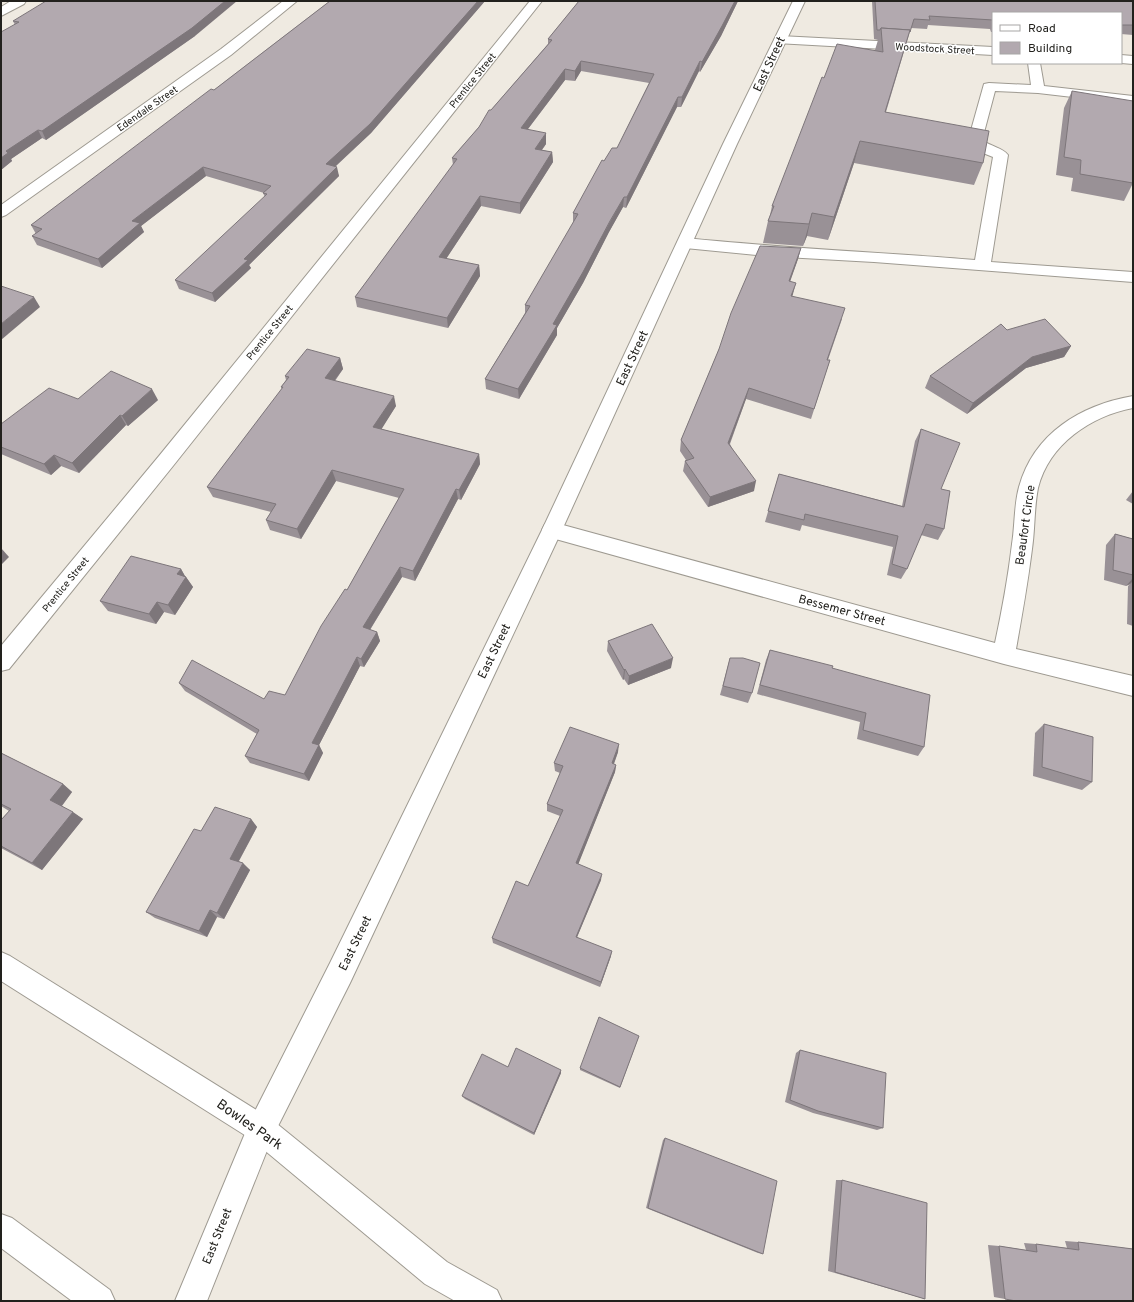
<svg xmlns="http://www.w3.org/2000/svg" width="1134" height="1302" viewBox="0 0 1134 1302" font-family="Overpass,sans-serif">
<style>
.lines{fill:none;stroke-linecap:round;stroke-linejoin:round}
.minor-casing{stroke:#9e9a91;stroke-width:2}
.major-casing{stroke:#9e9a91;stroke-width:2}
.minor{fill:#fff;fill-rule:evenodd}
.major{fill:#fff;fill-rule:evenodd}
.wall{fill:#999196}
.shaded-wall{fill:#7d767a}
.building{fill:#b2a9af;stroke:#7d767a}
.labels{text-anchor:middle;stroke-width:3;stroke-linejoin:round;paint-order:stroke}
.far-street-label{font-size:10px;fill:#22211d;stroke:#fff}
.street-label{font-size:12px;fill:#22211d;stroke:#fff}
.near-street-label{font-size:14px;fill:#22211d;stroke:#fff}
</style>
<rect width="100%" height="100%" fill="#efeae1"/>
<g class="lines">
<g class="minor-casing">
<g id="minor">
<polygon points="11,1 26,1 24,4 1,16 1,7"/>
<polygon points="283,1 297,1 231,55 6,215 1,217 1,205 221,49"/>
<polygon points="530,1 542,1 173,466 9,669 1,671 1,646 159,456"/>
<polygon points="780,36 993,47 993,55 776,43 774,40 776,37"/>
<polygon points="1121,55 1133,56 1133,64 1121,63"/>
<path d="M1028 63H1040L1044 86 1133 96V104L1038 93 995 91 982 140C990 146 1003 148 1008 155L991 262 1133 272V282L874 262 767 256 685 248 679 246 677 243 679 240 685 238C782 248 878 252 975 260L993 157 978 151 968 141 984 84 989 83 1031 85Z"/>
<path d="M1133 396V408C1091 416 1049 444 1038 488 1034 508 1035 529 1032 549 1028 582 1022 615 1016 649L1133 676V696L1004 664 552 538 545 536 542 530 545 524 552 522 995 643C1002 610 1008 578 1012 544 1015 526 1014 505 1019 487 1034 433 1081 405 1133 396Z"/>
<polygon points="1,952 10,956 271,1119 447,1262 497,1290 502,1301 455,1301 425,1284 251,1139 1,981"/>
<polygon points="1,1214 12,1218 110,1290 115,1301 72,1301 1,1248"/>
</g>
</g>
<g class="major-casing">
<polygon id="major" points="793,1 805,1 737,144 562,530 350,983 272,1138 207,1301 175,1301 251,1119 330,963 542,530 723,144"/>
</g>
<use href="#minor" class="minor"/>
<use href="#major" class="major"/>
</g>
<g class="wall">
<polygon points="330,1 485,1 371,133 335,167 339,176 249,265 251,268 215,302 179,289 175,280 265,197 263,193 264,193 206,176 141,226 144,232 102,268 37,245 32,236 36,234 31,225 214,90"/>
<polygon points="579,1 738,1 721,36 700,72 699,71 681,107 677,107 626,208 623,207 609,232 583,283 557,328 557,335 519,399 486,389 485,379 525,313 525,305 573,224 573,213 604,161 617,148 649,83 581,71 575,81 565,80 528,129 546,144 542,150 552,152 553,162 520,214 481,206 446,259 479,265 480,276 448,328 357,307 355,297 453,165 452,158 479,127 491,110 548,44 548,39"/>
<polygon points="872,1 1133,1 1133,35 1121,34 1121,13 993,13 993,32 991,32 990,29 928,25 927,29 911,28 886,112 983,163 974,185 854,163 828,240 807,236 803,246 763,243 768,221 770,215 772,206 824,78 875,50 878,40 874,39"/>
<polygon points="13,21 195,36 46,140 42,138 11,159 12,161 1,170 15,25"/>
<polygon points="1072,91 1133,183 1124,201 1071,191 1073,178 1056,175 1064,108"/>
<polygon points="801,248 798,259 790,282 793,294 792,296 842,319 828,360 830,360 811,419 746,399 730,444 754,491 708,507 683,471 685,461 686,460 680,451 681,440 719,349"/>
<polygon points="1007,330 1071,346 1064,357 1026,368 967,414 925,388 930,376"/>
<polygon points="340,358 343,369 335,381 396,406 381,429 479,454 480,464 461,500 458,499 415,581 402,577 370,630 377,632 380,641 364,667 360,666 319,745 323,753 309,781 250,763 245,756 257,734 185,691 179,683 264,699 285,695 347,590 399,498 336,481 301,539 270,530 266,520 271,512 213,497 207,487 282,389 281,387 286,380 285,376"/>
<polygon points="78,399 158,400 128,426 126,425 79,473 61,466 51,475 1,454 1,424"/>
<polygon points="921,429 941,489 944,529 938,540 921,535 907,569 901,579 887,575 893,547 802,525 800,531 765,522 779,474 902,506 915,441"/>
<polygon points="1133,491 1133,504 1126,500"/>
<polygon points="1115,534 1133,539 1133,626 1127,624 1128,586 1130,584 1126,586 1104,580 1106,545"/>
<polygon points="181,569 185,576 186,577 193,587 175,615 164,612 156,624 108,611 100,601"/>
<polygon points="608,641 671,668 628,685 624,679 623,680 607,651"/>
<polygon points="770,650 832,668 924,747 918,756 857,739 860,722 757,694 766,660"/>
<polygon points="730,658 752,693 748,703 720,695"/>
<polygon points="1044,724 1092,782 1082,790 1033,776 1035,733"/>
<polygon points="618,752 614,764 616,765 615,772 578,864 601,880 577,937 611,956 600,987 493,943 492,938 528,886 560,816 547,811 547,804 560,773 555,771 554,763"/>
<polygon points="1,753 63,784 72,792 62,806 83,819 42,870 1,848 1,820 9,811 1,806"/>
<polygon points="251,819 257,827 239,861 250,870 224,919 217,917 207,937 155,918 146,912 201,831"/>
<polygon points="639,1036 620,1088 580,1070 580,1068"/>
<polygon points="800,1050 883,1128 877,1130 813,1113 785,1102 796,1053"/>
<polygon points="508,1067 561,1073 534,1135 465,1099 462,1096"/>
<polygon points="665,1138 763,1254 758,1253 646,1208 663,1140"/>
<polygon points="836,1180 842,1180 925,1299 828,1271"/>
<polygon points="1065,1241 1078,1242 1133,1249 1005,1299 994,1297 988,1245 999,1246 1026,1250 1024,1243 1036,1244 1067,1248"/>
</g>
<g class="shaded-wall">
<polygon points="225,1 237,1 195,36 46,140 42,131"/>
<polygon points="478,1 485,1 371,133 328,173 326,164"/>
<polygon points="735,1 738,1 721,36 700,72 702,62"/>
<polygon points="581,61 581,71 575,81 575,71"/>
<polygon points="700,61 699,71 681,107 682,97"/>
<polygon points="565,69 565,80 521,138 521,128"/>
<polygon points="678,97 677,107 626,208 627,197"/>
<polygon points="38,130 42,138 11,159 12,161 1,170 1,158 6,151"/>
<polygon points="546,133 546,144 535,159 535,149"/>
<polygon points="860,141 854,163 828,240 834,217"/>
<polygon points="552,152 553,162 520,214 520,203"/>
<polygon points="203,167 206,176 141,226 144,232 102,268 98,259 132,221"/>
<polygon points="337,167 339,176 249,265 251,268 215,302 212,293 244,259"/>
<polygon points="480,196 481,206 440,268 439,257"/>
<polygon points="624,197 623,207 609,232 583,283 557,328 557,335 519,399 518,389 553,324"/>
<polygon points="812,213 807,236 803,246"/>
<polygon points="801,248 798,259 786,292 789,281"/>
<polygon points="479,265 480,276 448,328 447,318"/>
<polygon points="796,283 793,294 788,307 791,296"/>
<polygon points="34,297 40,307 1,340 1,324"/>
<polygon points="1071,346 1064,357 1026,368 967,414 973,403 1032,357"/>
<polygon points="340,358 343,369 328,389 325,378"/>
<polygon points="749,388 746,399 726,453 728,443"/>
<polygon points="152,389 158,400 128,426 122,416"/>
<polygon points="394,396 396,406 376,438 373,427"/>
<polygon points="120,415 126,425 79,473 72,463"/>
<polygon points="479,454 480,464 461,500 459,490"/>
<polygon points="54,455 61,466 51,475 44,464"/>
<polygon points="332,470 336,481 301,539 297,529"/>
<polygon points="756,481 754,491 708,507 710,497"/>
<polygon points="456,489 458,499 415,581 413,571"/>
<polygon points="1,548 9,557 1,565"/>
<polygon points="400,567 402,577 366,636 363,627"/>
<polygon points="181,569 186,578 186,577 193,587 175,615 168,605 177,574"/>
<polygon points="1133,578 1133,581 1130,584 1126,586"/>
<polygon points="157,602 164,612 156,624 149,614"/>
<polygon points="377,632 380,641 364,667 361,659"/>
<polygon points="357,657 360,666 319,745 323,753 309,781 304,774 312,743"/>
<polygon points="673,658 671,668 628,685 629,676"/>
<polygon points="625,669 624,679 623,680 624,670"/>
<polygon points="619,744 618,752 611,771 612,763"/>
<polygon points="616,765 615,772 576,870 576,863"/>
<polygon points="63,784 72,792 60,808 50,800"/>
<polygon points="73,812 83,819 42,870 32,863"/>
<polygon points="251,819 257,827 236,866 230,859"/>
<polygon points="243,863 250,870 224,919 217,913"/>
<polygon points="602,874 601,880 575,942 576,937"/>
<polygon points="210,910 217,917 207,937 199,931"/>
<polygon points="612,951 611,956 600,987 601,982"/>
<polygon points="561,1070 561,1073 534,1135 534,1133"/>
</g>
<g class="building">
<polygon points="46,1 225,1 192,28 42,131 38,130 6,151 8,153 1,158 1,32 19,22 13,21"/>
<polygon points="330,1 478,1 370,124 326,164 337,167 244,259 248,260 212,293 175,280 267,194 263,193 271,186 203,167 132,221 140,223 98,259 32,236 42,229 31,225 211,89 214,90"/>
<polygon points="579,1 735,1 722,26 702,62 700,61 682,97 678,97 627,197 624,197 610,221 583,272 553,324 557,325 518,389 485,379 530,306 525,305 578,214 573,213 602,160 604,161 612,148 617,148 654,74 581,61 575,71 565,69 521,128 546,133 535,149 552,152 520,203 480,196 439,257 479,265 447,318 355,297 457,159 452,158 479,127 489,110 491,110 552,40 548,39"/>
<polygon points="875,1 1133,1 1133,25 1121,25 1121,13 993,13 993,20 929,16 930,20 914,19 910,32 910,30 881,28 880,30 877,30"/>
<polygon points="881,28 910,30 885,112 989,131 983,163 860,141 834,217 812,213 809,224 768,221 774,206 772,206 822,77 824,78 837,44 883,52"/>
<polygon points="1072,91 1133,101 1133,183 1080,174 1081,160 1064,157"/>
<polygon points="760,246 801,248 789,281 796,283 791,296 845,308 827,360 830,360 814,409 749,388 728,443 756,481 710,497 685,461 694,458 681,440 719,349 731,313"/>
<polygon points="1,286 34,297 1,324"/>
<polygon points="1045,319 1071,346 1032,357 973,403 930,376 1001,324 1007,330"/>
<polygon points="307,349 340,358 325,378 394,396 373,427 479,454 459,490 456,489 413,571 400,567 363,627 377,632 361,659 357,657 312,743 319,745 304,774 245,756 259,730 179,683 192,660 264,699 269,691 285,695 321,626 345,589 347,590 404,489 332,470 297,529 266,520 276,504 207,487 283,387 281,387 289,377 285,376"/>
<polygon points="111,371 152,389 122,416 120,415 72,463 54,455 44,464 1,447 1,424 49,388 78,399"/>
<polygon points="921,429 960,443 941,489 950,491 944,529 926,524 907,569 892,564 898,536 805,514 804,520 768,511 779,474 904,507"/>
<polygon points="1115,534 1133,539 1133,575 1113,570"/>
<polygon points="131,556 181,569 177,574 186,577 168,605 157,602 149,614 100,601"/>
<polygon points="652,624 673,658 629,676 625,669 624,670 608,641"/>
<polygon points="770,650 833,666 832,668 930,695 924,747 863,730 866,713 760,685"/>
<polygon points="730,658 743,658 760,663 752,693 723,686"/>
<polygon points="1044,724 1093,737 1092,782 1042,767"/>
<polygon points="570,727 619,744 612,763 616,765 576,863 602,874 576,937 612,951 601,982 492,938 516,881 528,886 563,810 547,804 563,766 554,763"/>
<polygon points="1,753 63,784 50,800 73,812 32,863 1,846 1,820 11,809 1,804"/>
<polygon points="215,807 251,819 230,859 243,863 217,913 210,910 199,931 146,912 194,829 201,831"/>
<polygon points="599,1017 639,1036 620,1087 580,1068"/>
<polygon points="516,1048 561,1070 534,1133 462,1096 482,1054 508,1067"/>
<polygon points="800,1050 886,1073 883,1128 818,1111 790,1100"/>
<polygon points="665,1138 777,1181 763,1254 648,1208"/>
<polygon points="842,1180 927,1203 925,1299 835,1272"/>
<polygon points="1078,1242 1133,1249 1133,1301 1016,1301 1005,1299 999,1246 1037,1252 1036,1244 1079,1250"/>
</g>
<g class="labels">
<g class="far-street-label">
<text transform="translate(935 48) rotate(3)" y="4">Woodstock Street</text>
<text transform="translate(472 80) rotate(-51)" y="4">Prentice Street</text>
<text transform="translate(147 108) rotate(-35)" y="4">Edendale Street</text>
<text transform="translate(269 332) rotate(-51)" y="4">Prentice Street</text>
<text transform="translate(65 584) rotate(-51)" y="4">Prentice Street</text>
</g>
<g class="street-label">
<text transform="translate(769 64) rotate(-65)" y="4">East Street</text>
<text transform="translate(632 358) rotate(-65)" y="4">East Street</text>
<text transform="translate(1025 525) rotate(-82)" y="4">Beaufort Circle</text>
<text transform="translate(842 610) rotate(15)" y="4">Bessemer Street</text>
<text transform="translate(494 651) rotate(-64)" y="4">East Street</text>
<text transform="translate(355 943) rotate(-64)" y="4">East Street</text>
<text transform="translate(217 1236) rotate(-68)" y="4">East Street</text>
</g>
<g class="near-street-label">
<text transform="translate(250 1124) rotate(35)" y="5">Bowles Park</text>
</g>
</g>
<rect width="1134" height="1302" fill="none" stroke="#22211d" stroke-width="4"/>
<rect x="992" y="12" width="130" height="52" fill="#ffffff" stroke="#a7a6a5"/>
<rect x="1000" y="25" width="20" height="6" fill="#ffffff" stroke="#a7a6a5"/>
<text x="1028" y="32" font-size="12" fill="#22211d">Road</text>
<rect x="1000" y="42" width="20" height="12" fill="#b2a9af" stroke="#a7a6a5"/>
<text x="1028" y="52" font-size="12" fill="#22211d">Building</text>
</svg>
